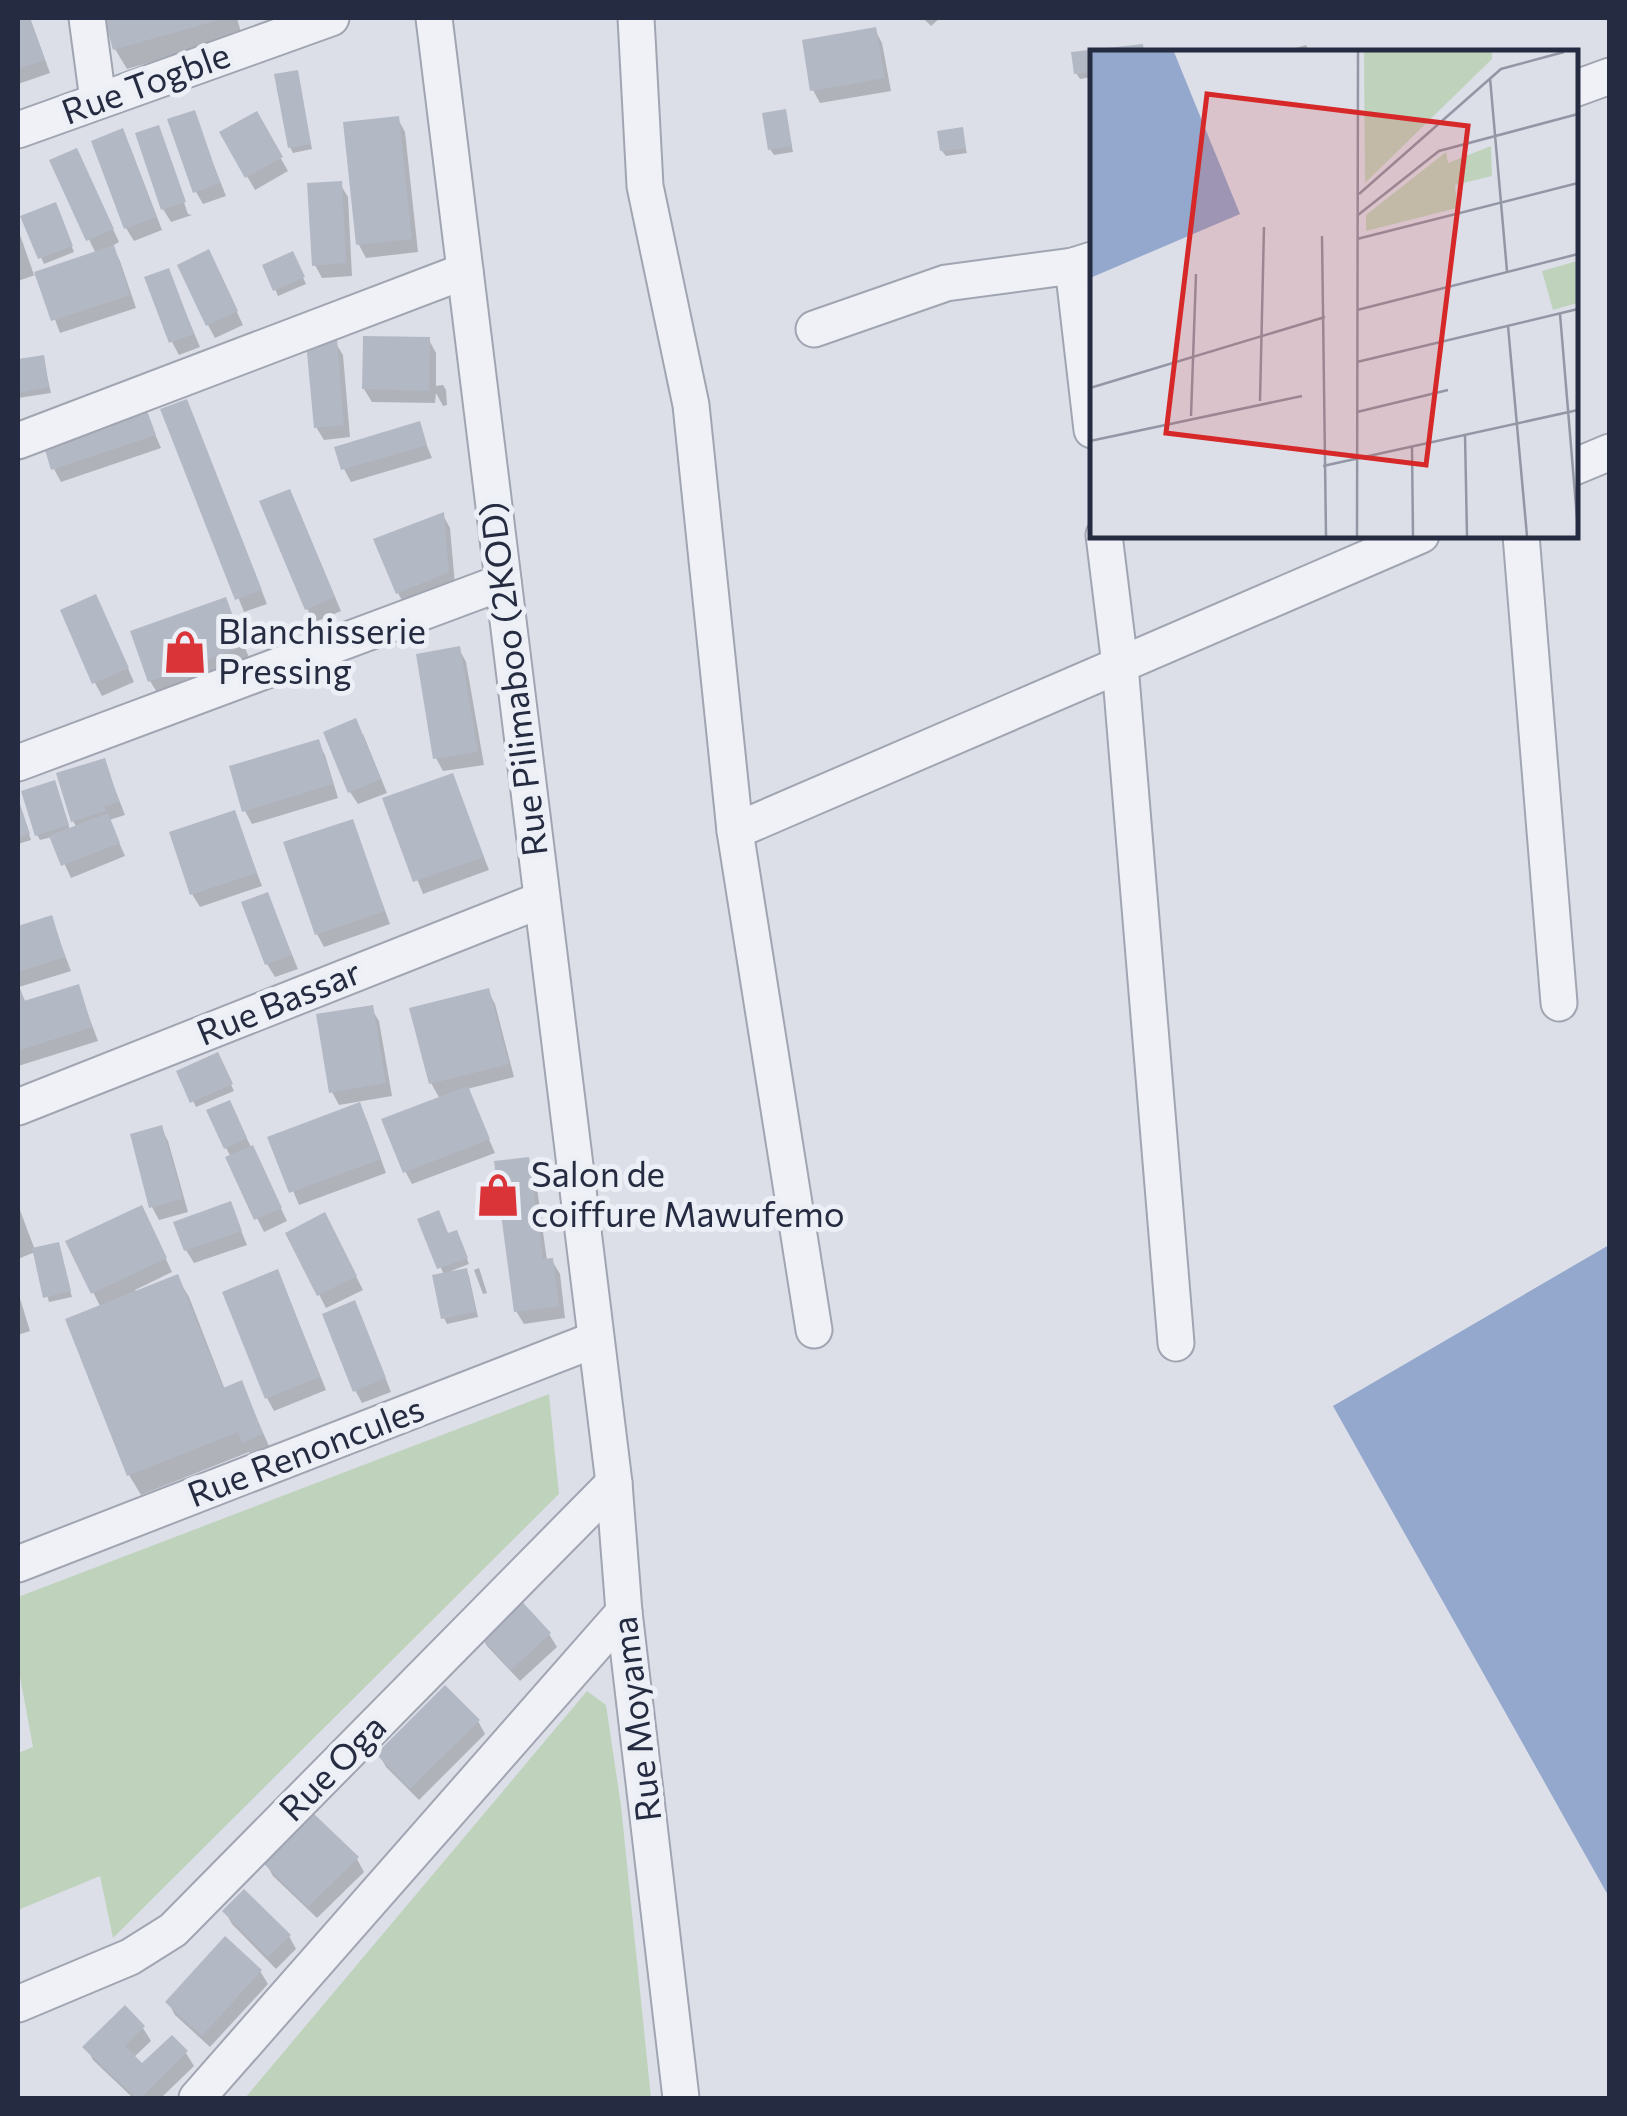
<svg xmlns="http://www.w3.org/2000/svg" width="1627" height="2116" viewBox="0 0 1627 2116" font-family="Commissioner,sans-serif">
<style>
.green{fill:#bfd3bc}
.water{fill:#93a8cc}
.shadow{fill:#0003}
.building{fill:#b3b8c5}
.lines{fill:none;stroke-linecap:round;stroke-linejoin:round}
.minor-casing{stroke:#a1a5b2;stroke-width:39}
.minor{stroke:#eff1f6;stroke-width:35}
.labels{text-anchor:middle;stroke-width:10;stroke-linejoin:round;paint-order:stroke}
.street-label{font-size:35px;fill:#252b40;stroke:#eceff5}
.poi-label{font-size:35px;fill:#252b40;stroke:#eceff5;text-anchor:start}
.inset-road{fill:none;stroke:#9397a5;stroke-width:2.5}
.view{fill:#d62828;fill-opacity:0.15;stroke:#d62828;stroke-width:5}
.inset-edge{fill:none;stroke:#252b40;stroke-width:5}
</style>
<rect width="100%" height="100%" fill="#dcdfe8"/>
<g class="green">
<polygon points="549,1394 559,1494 113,1938 100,1876 18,1910 18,1753 33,1747 18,1666 18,1597"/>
<polygon points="587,1691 606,1705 621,1806 651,2098 245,2098"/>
</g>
<polygon class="water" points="1609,1245 1609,1897 1333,1406"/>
<g class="shadow">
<polygon points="18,18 30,18 50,73 18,84"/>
<polygon points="106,18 237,18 242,36 127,69 115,49"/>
<polygon points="923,18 940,18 931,26"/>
<polygon points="875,30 882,43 891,91 820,103 813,90"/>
<polygon points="1306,45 1310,52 1281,52"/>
<polygon points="1141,46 1144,52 1092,52 1092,77 1080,79 1076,73 1074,54"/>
<polygon points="296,73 312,149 293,153 290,147"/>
<polygon points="785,112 793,152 774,155 770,149"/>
<polygon points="193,113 226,196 203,204 196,192"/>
<polygon points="256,114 288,171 255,190 222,133"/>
<polygon points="398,119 405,132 418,252 366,258 359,245"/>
<polygon points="158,128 188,214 192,215 171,222 163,209"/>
<polygon points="961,130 967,153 946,156 942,151"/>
<polygon points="129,144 162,230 134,241 126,228"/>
<polygon points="52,162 83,164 119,242 112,246 120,261 136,308 60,333 38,274 18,281 18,229 34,275 96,254"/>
<polygon points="340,184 348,197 352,276 322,278 315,265"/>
<polygon points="58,211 74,252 44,264 23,217"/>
<polygon points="292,254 306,284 278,296 265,266"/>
<polygon points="215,265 243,325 215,338 208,325"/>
<polygon points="168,271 200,347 179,355 172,342"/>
<polygon points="429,340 436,353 436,386 443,385 446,390 447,405 443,406 436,393 435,403 372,402 364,389"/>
<polygon points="335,342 343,355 350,437 324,440 316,427"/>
<polygon points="43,358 51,393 18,398 18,362"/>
<polygon points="186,402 267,604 244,612 163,410"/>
<polygon points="145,411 161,448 61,482 54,469"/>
<polygon points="418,424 432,458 351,482 344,469"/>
<polygon points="296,505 341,611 315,622 307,609"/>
<polygon points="443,515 450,528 455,585 405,606 398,593"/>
<polygon points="225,600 250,660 158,694 150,681"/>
<polygon points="102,610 134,682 102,696 95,683"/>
<polygon points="459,649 466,662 484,765 443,771 436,758"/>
<polygon points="363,734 387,793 358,804 350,792"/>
<polygon points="318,742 325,755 338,798 252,824 245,811"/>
<polygon points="104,761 125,815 109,820 125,856 71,878 52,837 40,840 37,835 57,789 70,830 77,828 73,821"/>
<polygon points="452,776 489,870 423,894 385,799"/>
<polygon points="18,801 31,840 18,844"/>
<polygon points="234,813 262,886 200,907 192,894"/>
<polygon points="352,822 390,924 324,947 317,934"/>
<polygon points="267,895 298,969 275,977 267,964"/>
<polygon points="51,918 71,971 19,987 26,1003 78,987 98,1041 18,1066 18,929"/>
<polygon points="488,991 495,1004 514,1077 467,1089 495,1153 412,1184 405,1171 440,1099 431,1083"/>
<polygon points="371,1008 379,1021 392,1096 339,1105 332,1092"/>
<polygon points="220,1061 234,1091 196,1107 179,1072"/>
<polygon points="232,1108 287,1221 264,1232 228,1159 231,1157 226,1148"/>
<polygon points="366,1118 386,1173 299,1205 271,1138"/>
<polygon points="161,1128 168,1141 188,1212 159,1220 152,1207"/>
<polygon points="527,1160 535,1173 547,1261 552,1261 560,1274 565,1318 524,1324 516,1311"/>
<polygon points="230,1204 247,1245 194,1263 186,1250"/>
<polygon points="18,1205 35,1250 58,1245 72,1297 49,1302 35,1252 18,1259"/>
<polygon points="420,1220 459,1239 469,1264 451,1271 452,1274 466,1271 469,1276 478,1317 447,1324 444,1318 444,1275"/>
<polygon points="148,1221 172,1272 135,1290 137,1293 177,1277 189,1297 225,1390 241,1383 273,1455 255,1462 249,1452 141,1495 129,1475 101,1308 68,1242"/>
<polygon points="332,1229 363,1290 326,1308 288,1234"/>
<polygon points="479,1268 487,1293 483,1294 474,1270"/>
<polygon points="284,1286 326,1390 274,1411 267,1398"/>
<polygon points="18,1292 30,1331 18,1335"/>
<polygon points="361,1316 391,1392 362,1403 355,1390"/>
<polygon points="479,1633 549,1634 557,1647 520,1681 487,1646"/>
<polygon points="478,1721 485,1734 419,1800 386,1767 379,1754"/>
<polygon points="357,1859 364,1872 317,1918 273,1876 266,1863"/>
<polygon points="225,1911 289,1936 296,1949 276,1969 232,1924"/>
<polygon points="260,1971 268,1984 210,2047 175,2015 168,2002"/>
<polygon points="143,2028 151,2041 133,2058 142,2067 186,2053 194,2066 161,2098 133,2098 93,2060 86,2047"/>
</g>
<g class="building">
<polygon points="18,18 30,18 45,60 18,69"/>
<polygon points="104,18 221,18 222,19 113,50"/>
<polygon points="876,27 885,78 810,91 802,40"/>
<polygon points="1143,44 1144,52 1092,52 1092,72 1074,74 1071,52"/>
<polygon points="298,70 311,144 288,148 274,74"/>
<polygon points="786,109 792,146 768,150 762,113"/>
<polygon points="195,110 220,183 193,193 167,119"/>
<polygon points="257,111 283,157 245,178 219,132"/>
<polygon points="399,116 412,239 356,245 343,122"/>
<polygon points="159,125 186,202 161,210 135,133"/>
<polygon points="963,127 966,148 940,151 937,131"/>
<polygon points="123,128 156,217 124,229 91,141"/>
<polygon points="77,148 114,229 86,241 49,160"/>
<polygon points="342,181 346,263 312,266 307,183"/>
<polygon points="56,202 73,246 38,259 20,216"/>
<polygon points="114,245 130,295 51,321 34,272"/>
<polygon points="209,249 238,311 206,326 177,265"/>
<polygon points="293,251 305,277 273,291 262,265"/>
<polygon points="169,268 194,334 169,343 144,277"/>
<polygon points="363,336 430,337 429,391 362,389"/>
<polygon points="337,339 344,425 314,428 306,342"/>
<polygon points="44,355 49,387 18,393 18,359"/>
<polygon points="187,399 262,590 235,600 160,409"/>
<polygon points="146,408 156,435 51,470 43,443"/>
<polygon points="420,421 427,445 341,470 334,447"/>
<polygon points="290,489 335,597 305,610 259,501"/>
<polygon points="444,512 449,572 396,594 373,539"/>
<polygon points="96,594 129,668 92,684 60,610"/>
<polygon points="226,597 244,646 148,682 130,631"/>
<polygon points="460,646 478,752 433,759 416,654"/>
<polygon points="356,718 381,779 348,793 323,732"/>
<polygon points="319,739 333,784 242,812 229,766"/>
<polygon points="105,758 119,802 104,806 106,811 71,822 56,773"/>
<polygon points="453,773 484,857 413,882 382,798"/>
<polygon points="55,780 69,825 35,836 21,791"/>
<polygon points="18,798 30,834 18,838"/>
<polygon points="235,810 257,873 190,895 169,832"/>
<polygon points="108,813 120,843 61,866 49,836"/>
<polygon points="353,819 385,911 315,935 283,842"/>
<polygon points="268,892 292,955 265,965 241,902"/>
<polygon points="52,915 65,957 18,972 18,926"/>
<polygon points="18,982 24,1001 79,984 92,1027 18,1051"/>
<polygon points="489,988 509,1064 429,1084 409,1008"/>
<polygon points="373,1005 386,1083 329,1093 316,1014"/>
<polygon points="218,1052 233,1084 190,1103 176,1071"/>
<polygon points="468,1086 490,1139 403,1173 381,1119"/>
<polygon points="230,1100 247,1138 224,1149 206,1110"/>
<polygon points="360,1102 381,1159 289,1193 267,1137"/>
<polygon points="162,1125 183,1199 149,1208 130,1134"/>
<polygon points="253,1145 282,1208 254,1220 225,1157"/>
<polygon points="529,1157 543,1259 553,1258 559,1306 514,1312 494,1161"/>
<polygon points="231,1201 242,1231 184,1251 173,1222"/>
<polygon points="142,1205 167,1258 91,1294 65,1241"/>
<polygon points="439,1210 448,1233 457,1230 468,1258 437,1269 417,1219"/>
<polygon points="325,1212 357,1276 317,1296 285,1233"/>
<polygon points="59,1242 71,1291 43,1298 32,1248"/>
<polygon points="467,1268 476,1312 441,1319 432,1275"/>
<polygon points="278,1269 320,1377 265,1399 222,1292"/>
<polygon points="178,1274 223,1388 242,1380 263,1434 242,1443 238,1432 127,1476 65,1319"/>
<polygon points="355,1300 386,1378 353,1392 322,1314"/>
<polygon points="516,1595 551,1633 511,1670 476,1632"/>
<polygon points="445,1685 480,1720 410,1789 376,1754"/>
<polygon points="313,1813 359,1857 308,1907 263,1863"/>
<polygon points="244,1889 291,1935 268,1957 222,1911"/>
<polygon points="225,1936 262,1970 202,2036 165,2002"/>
<polygon points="125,2005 145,2026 125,2046 142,2063 172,2035 188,2051 141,2098 136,2098 82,2047"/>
</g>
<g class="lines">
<g class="minor-casing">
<g id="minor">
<polyline points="87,18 98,100"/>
<polyline points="434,18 614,1483 624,1612 681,2098"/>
<polyline points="636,18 645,186 691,405 735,831 814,1330"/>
<polyline points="1574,89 1610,76"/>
<polyline points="18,130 331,18"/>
<polyline points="1073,266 1092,430"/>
<polyline points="814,329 946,283 1073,266 1092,260"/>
<polyline points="18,441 465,271"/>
<polyline points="1574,467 1610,452"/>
<polyline points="1104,535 1120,665 1176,1343"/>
<polyline points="1521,535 1559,1003"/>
<polyline points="18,763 503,582"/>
<polyline points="735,831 1421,535"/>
<polyline points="18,1107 541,900"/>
<polyline points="18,1564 594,1340"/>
<polyline points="18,2004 130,1957 173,1930 614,1483"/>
<polyline points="197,2098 624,1612"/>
</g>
</g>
<use href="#minor" class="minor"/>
</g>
<defs>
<g id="shop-bare" transform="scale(3.45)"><path d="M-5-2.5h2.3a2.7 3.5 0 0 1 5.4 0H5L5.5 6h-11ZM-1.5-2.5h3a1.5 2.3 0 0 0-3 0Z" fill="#da3439" stroke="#eceff5" stroke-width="2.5" paint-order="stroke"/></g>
</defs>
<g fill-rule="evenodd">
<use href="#shop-bare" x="185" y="652"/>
<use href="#shop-bare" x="498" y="1195"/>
</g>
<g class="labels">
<g class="street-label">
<text transform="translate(146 84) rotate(-20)" y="12">Rue Togble</text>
<text transform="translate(514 679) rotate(-97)" y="12">Rue Pilimaboo (2KOD)</text>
<text transform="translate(279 1003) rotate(-22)" y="12">Rue Bassar</text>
<text transform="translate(306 1452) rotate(-21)" y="12">Rue Renoncules</text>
<text transform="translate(637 1719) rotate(-97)" y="12">Rue Moyama</text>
<text transform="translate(333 1768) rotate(-45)" y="12">Rue Oga</text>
</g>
<g class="poi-label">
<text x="218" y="644">Blanchisserie<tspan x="218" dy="40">Pressing</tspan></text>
<text x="531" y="1187">Salon de<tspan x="531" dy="40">coiffure Mawufemo</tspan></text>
</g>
</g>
<g transform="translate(1090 50)">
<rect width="488" height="488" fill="#dcdfe8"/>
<path d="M274 2H402V9L275 133ZM401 96 402 126 365 135 367 158 276 181V165L356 102 358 113ZM487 211V253L463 260 452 221Z" fill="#bfd3bc"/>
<path d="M0 2H84L150 164 0 228Z" fill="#93a8cc"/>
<path class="inset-road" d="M400 28 417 221M269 144 411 19 474 2M268 165 349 101 488 64M232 186 236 486M267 189 488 133M267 260 488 204M470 264 488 480M418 276 437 486M267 312 488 259M0 338 235 267M170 351 174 177M267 362 358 340M101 366 106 224M375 385 377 486M0 391 212 346M322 397 323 486M233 416 488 360M267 486 268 2"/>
<path class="view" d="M117 44 378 76 336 415 76 383Z"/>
<rect width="488" height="488" class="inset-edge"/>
</g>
<rect width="1627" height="2116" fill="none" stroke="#252b40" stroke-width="40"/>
</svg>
